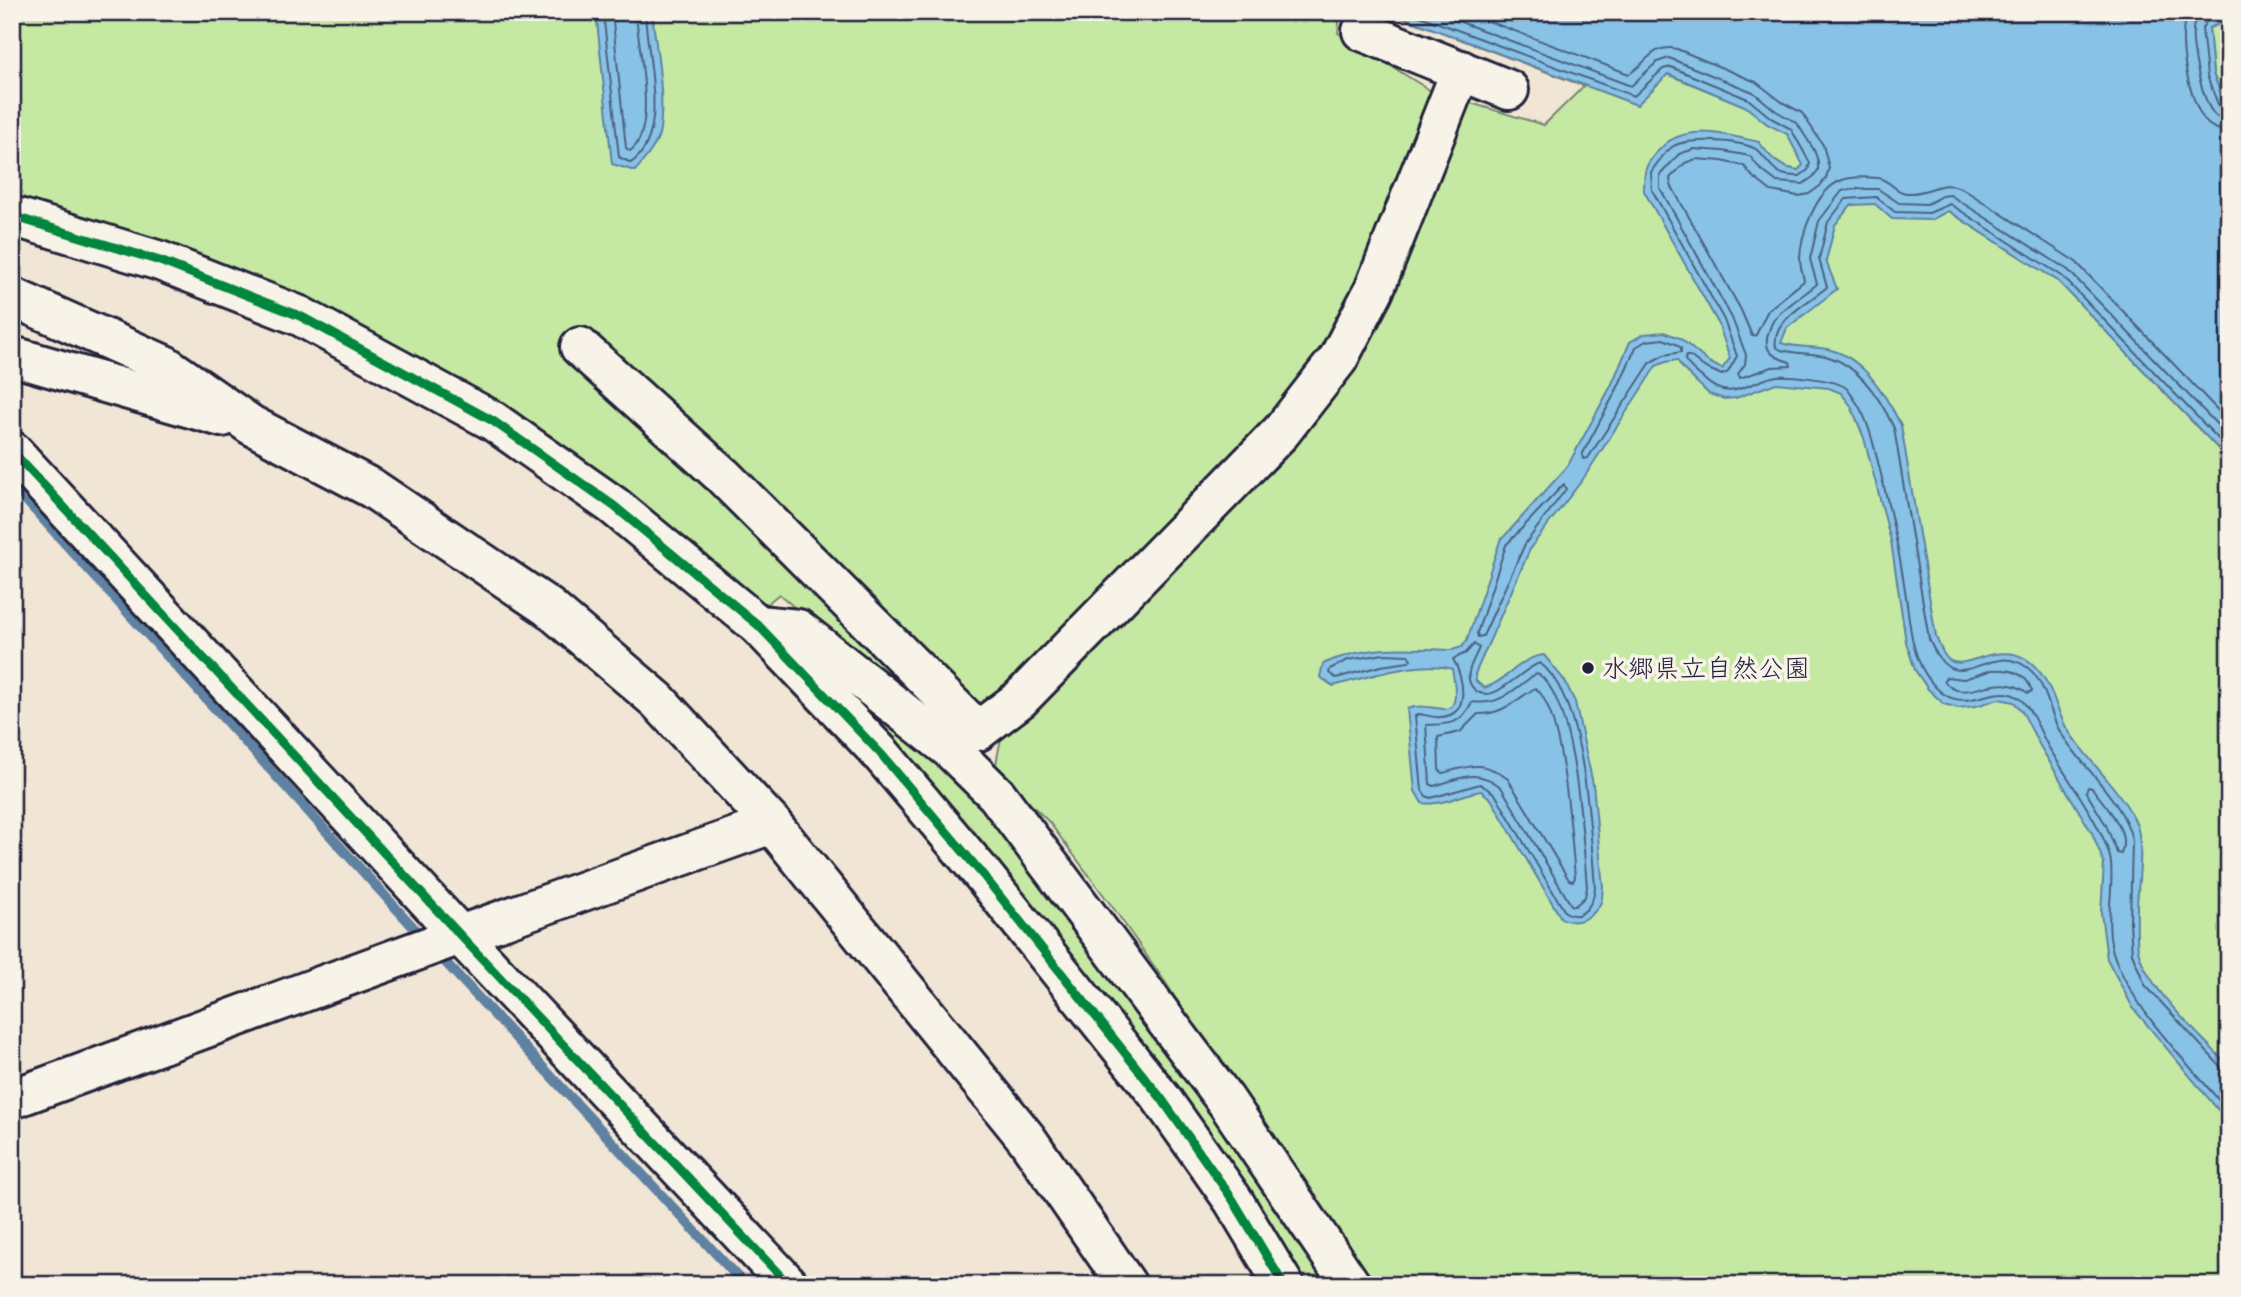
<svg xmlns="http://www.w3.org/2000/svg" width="2241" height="1297" viewBox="0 0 2241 1297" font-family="Sriracha,'Klee One',sans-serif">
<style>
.green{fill:#c5e9a3;stroke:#74866f;stroke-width:2}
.water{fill:#88c2e7;stroke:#5f82a2;stroke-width:2}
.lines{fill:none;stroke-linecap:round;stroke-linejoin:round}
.shore{stroke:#4b6280;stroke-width:2}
.stream{stroke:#5f82a2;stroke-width:10}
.minor-casing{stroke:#22223b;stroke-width:44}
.minor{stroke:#f7f3e8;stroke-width:38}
.cycleway-casing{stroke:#f7f3e8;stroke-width:13}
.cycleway{stroke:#00873e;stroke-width:9}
.poi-dot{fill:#22223b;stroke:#f7f3e8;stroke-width:2.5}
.labels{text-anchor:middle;stroke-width:7;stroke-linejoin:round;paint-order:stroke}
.poi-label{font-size:26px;fill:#22223b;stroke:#f7f3e8;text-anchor:start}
</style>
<rect width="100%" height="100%" fill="#f1e5d5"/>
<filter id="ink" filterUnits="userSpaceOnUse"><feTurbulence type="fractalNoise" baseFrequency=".0143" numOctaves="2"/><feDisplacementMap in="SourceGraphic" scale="14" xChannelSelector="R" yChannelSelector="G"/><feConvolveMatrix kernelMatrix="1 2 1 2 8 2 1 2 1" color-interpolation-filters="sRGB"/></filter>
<g filter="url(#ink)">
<g class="green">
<polygon points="12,12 1340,12 1338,33 1431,91 1406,186 1376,256 1329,335 1272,420 1031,671 949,728 838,645 779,594 762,608 535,427 436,367 305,306 12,202"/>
<polygon points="1388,12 1667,74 1745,106 1948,211 2058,281 2229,460 2229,1285 1364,1285 1271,1158 1168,986 1114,909 1049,822 995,769 1002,733 1287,439 1464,101 1544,125 1584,86"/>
<polygon points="2229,20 2229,112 2213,74 2209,28"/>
<polygon points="806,653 955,764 1338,1285 1303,1285 1290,1263"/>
</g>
<g class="water">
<path d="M596 12H652C656 49 665 92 660 129 658 145 645 159 635 171L612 164Z"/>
<path d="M1388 12H2229V20L2209 28 2213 74 2229 112V460L2058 281 1948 211 1931 220 1892 219 1875 204 1851 205 1835 225 1826 261 1837 289 1787 328 1781 343C1797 348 1815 346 1831 350 1865 359 1886 396 1901 425L1936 637C1940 645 1942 655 1949 660 1968 674 2011 626 2044 678 2054 693 2057 711 2066 727 2084 757 2126 795 2137 826 2144 847 2138 884 2137 906 2137 920 2136 935 2138 949 2145 987 2202 1037 2229 1066V1123L2133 1008 2107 959 2101 913 2104 863 2092 833 2040 746 2022 711 2014 702 1999 699 1976 706 1958 708 1944 704 1928 689 1915 670 1906 642 1891 541 1864 438 1851 406 1841 393 1829 388 1776 383 1736 398 1724 399 1709 394 1683 369 1677 360 1666 362 1656 366 1583 479 1531 547 1475 674 1476 681 1484 688C1506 682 1520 657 1544 655L1565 681 1575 702 1593 784 1603 887C1602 892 1603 900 1600 904 1592 919 1575 926 1561 918L1491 799 1481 791C1461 794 1440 807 1422 803L1415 791 1407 709C1434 697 1465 734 1452 669 1422 659 1364 678 1333 686L1320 677 1323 664C1366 644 1406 648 1452 650L1462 647 1467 640 1500 541 1567 467 1611 386 1630 342 1644 334 1664 332 1680 338 1707 361 1722 369 1730 358 1718 323 1644 191C1644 172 1644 165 1658 151 1662 148 1666 142 1671 140 1696 125 1732 136 1759 142 1771 158 1778 167 1798 170L1803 165 1787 134 1767 124 1745 106 1668 74 1637 105Z"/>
</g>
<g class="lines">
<g class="shore">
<path d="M603 12 619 157 631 163C671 135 646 54 645 12"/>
<path d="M612 12 626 148 630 151C659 131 637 44 636 12"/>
<path d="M1409 12 1634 96 1663 69 1671 67 1748 99 1771 118 1791 129 1810 163 1808 170 1800 176C1773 177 1774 166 1757 150 1745 140 1686 137 1672 147 1664 153 1657 163 1651 172L1652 190 1724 320 1737 356 1728 372 1722 375 1704 367 1690 356H1686L1685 360C1690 368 1697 373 1704 379 1729 403 1745 384 1772 377 1784 373 1834 380 1845 387 1849 390 1852 396 1855 400 1869 420 1874 447 1880 470 1890 510 1899 549 1905 590 1909 615 1910 645 1922 668 1960 738 1999 664 2028 708 2036 720 2041 733 2048 746 2064 774 2108 833 2111 863 2114 894 2103 927 2115 958 2137 1015 2190 1065 2229 1112"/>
<path d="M1434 12 1631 86 1657 62 1669 58 1753 92 1776 111 1797 123 1814 150 1818 161V170L1813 177 1803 184 1777 182 1760 169 1750 156 1723 151 1694 149 1679 154 1660 175V188L1732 318 1746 355 1745 364 1738 374 1740 378 1772 367 1791 366 1790 362C1772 357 1762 350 1769 331 1771 325 1772 320 1777 316 1789 304 1804 295 1817 284L1810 259 1819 221 1842 191 1850 189H1878L1899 203 1927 204 1942 196 1950 195 2068 270 2229 437"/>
<path d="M1464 12 1629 74C1646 64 1653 43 1677 49L1756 82 1782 102 1802 113 1823 145 1829 168 1826 178 1820 186 1809 194 1798 196 1771 191 1753 177 1744 166 1722 161 1696 159 1685 163 1670 178 1671 185 1741 310 1752 336 1756 335 1768 310 1804 281C1803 274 1800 267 1800 260 1800 235 1816 191 1840 181 1850 176 1867 177 1878 178 1890 180 1895 192 1906 193 1929 195 1941 178 1963 189L2076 262 2229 422"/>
<path d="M2188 12C2175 34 2189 106 2208 124 2214 129 2221 131 2229 131"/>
<path d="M2205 12C2200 15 2196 18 2194 24 2189 41 2202 101 2214 114 2218 119 2223 120 2229 120"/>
<polyline points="2229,14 2207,21 2202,28 2207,76 2219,107 2229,111"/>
<polygon points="1663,339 1676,344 1681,348 1681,352 1664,355 1651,362 1588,458 1583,459 1582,455 1617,389 1636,347 1646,341"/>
<path d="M2229 450 2062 276 1950 204 1929 213 1895 212 1876 197 1846 199 1828 222 1819 259 1827 287C1810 302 1771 320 1776 347L1781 350C1795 354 1817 353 1829 357 1861 367 1881 400 1894 428L1929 639C1957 707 1987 637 2028 668 2046 682 2049 711 2059 730 2079 764 2126 803 2132 841L2130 922 2132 953 2145 985 2221 1067 2229 1070"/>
<polygon points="1564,484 1566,489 1525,544 1483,636 1478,637 1477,633 1506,545"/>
<path d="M1474 644 1479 648C1473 662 1462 676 1474 689 1493 708 1521 668 1540 663 1586 698 1590 831 1595 887 1594 902 1583 923 1565 912L1495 794 1480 784 1431 798 1426 796 1422 790 1415 716 1419 714C1426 715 1434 718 1441 717 1472 715 1463 676 1453 659L1466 653Z"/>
<polygon points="1384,654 1408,655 1411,659 1409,662 1381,666 1336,678 1329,673 1330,669 1348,660"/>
<path d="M1992 670C2010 669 2026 672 2032 691L2028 693C1994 668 1965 708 1944 681L1946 677 1964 679Z"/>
<path d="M1537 673C1576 697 1583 842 1587 887L1585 897 1575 906 1571 905 1501 787C1476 768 1462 778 1434 786L1430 784 1426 725C1449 724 1460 726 1472 702 1502 706 1513 689 1537 673Z"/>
<path d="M1535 688C1563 706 1572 842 1575 878L1573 881 1569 880 1508 779C1483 760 1472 765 1443 773L1439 770 1438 737 1460 732 1478 714C1502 715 1516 700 1535 688Z"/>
<path d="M2088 787 2092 788C2105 806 2131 830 2121 854L2117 853 2106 825 2086 792Z"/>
</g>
<g class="stream">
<polyline points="12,485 424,939"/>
<polyline points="435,951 745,1285"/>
</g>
<g class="minor-casing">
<g id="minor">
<polyline points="1362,31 1509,90"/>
<polyline points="12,216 160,261 300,316 493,421 614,506 758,625 881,754 983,875 1161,1098 1233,1200 1284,1285"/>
<polyline points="12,297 165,365 251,425 373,489 548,607 657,700 772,824 1027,1139 1127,1285"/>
<polyline points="580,347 723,476 978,731 1020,699 1281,432 1338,359 1374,290 1461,70"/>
<polyline points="12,356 222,417"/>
<polyline points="12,451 460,935 789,1285"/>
<polyline points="758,625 798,629 950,749 997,795 1226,1101 1351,1285"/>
<polyline points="12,1099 460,935 772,824"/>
</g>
</g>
<use href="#minor" class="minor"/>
<g class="cycleway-casing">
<g id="cycleway">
<polyline points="12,216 160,261 300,316 493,421 614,506 758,625 881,754 983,875 1161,1098 1233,1200 1284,1285"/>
<polyline points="12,451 460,935 789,1285"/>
</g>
</g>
<use href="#cycleway" class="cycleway"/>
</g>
</g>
<circle class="poi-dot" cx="1588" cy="668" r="7"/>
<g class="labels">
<g class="poi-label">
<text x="1602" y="677">水郷県立自然公園</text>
</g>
</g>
<rect width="2241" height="1297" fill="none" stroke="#f7f3e8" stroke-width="42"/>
<rect x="21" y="21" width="2199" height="1255" fill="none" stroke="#22223b" stroke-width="2.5" filter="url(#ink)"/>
</svg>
